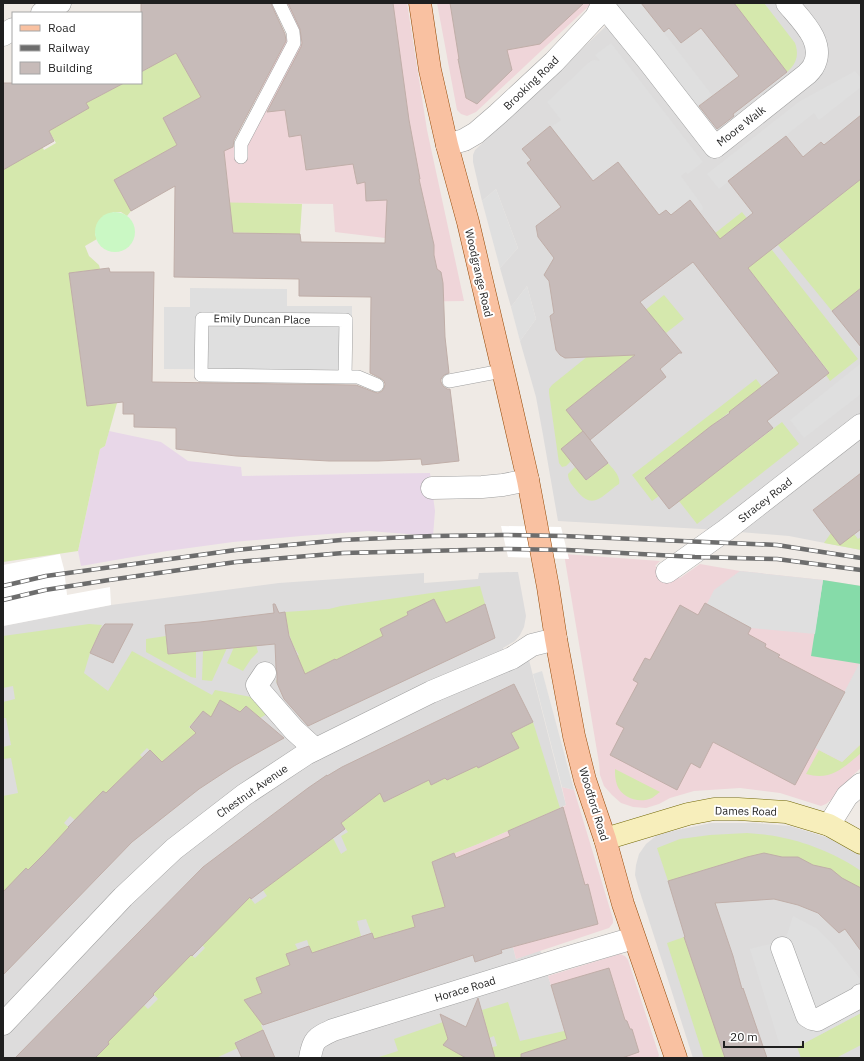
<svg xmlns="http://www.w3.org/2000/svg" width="864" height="1061" viewBox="0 0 864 1061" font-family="'IBM Plex Sans',sans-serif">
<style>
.residential{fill:#dddcdc}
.commercial{fill:#efd5d9}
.industrial{fill:#e8d7e8}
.grass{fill:#d5e8ad}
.park{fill:#caf8c4}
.pitch{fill:#86dba9}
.parking{fill:#dfdfdf}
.pier{fill:#fff}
.building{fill:#c7bbb9;stroke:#c0aea8}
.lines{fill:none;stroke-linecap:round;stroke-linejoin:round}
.lane-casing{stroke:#a0a0a0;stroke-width:14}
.street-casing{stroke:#a0a0a0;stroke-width:23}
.secondary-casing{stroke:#736909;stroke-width:23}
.primary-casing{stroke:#944805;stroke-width:23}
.lane{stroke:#fff;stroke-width:13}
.street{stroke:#fff;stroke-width:22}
.secondary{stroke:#f7eebb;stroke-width:22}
.primary{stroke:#f9c1a1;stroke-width:22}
.rail-casing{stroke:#6d6d6d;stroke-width:4.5}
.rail{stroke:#fff;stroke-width:3;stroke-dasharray:9;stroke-linecap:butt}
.labels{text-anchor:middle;stroke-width:4;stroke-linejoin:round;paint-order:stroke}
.street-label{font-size:11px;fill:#1f1f1f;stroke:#fff}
</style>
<rect width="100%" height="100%" fill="#efeae5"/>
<g class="residential">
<polygon points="610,3 861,3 861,550 789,536 702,529 558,521 543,435 536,397 520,341 536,319 527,286 511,307 500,268 518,248 496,189 482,201 473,162 473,155 475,150 606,26"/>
<polygon points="514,572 518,572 526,616 524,627 520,635 515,641 503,648 509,666 528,659 529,660 566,805 478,844 432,862 512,943 516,959 540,950 565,1031 594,1058 3,1058 3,626 111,605 279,583 424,573 424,583 478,579 479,573"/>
<polygon points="711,823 754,823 790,826 829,838 861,856 861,1058 693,1058 638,886 635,875 636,865 639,854 646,844 656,836 668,832"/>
</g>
<g class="commercial">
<polygon points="270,3 407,3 427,130 464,301 391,302 385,238 335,232 333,204 230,203 224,151 233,147 288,35"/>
<polygon points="437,3 592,3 476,112 467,116 461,114 457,110"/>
<polygon points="564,554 660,561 655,566 680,578 700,564 740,571 823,580 861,586 861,768 852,776 852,783 826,804 821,806 780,793 740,788 694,791 670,798 659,804 646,808 633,807 621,803 612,795 604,786 600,775 599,763"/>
<polygon points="562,787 574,790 613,919 613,923 609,928 516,959 512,943 451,929 432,862 478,844 563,807 566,805"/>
<polygon points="620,954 625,956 628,960 659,1055 658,1058 594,1058 595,1024 565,1031 548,976"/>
</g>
<polygon class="industrial" points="109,431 161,442 188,461 241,467 242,476 430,473 435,511 433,536 369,531 301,536 233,542 167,551 81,566 78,551 100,449 105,446"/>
<g class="grass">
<path d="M734 3H764L795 43C799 54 797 64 787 72Z"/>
<polygon points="150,35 164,60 176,53 201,97 163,118 177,145 114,180 131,211 127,216 121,212 113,212 95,234 97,239 85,246 89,256 99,265 100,269 69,273 87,406 117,403 105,446 100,449 78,551 3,562 3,114 36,136 44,150 56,143 32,101 88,107 86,102 94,97 95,98 113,89 110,83 141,83 141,72 149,68 141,54"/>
<polygon points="861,179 861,288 832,311 778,245"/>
<polygon points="203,202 302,204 300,234 203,232"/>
<polygon points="742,212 858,359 830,381 826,375 829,372 741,259 731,230 719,240 714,234"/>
<polygon points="664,295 684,319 666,333 657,322 643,348 567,410 583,431 571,461 566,466 562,467 559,463 549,393 549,389 552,385"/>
<polygon points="756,379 775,404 749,397 645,477 659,496 652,501 632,475"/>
<polygon points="782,422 799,444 697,524 679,501"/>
<path d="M608 463C613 469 621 476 619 484 603 494 594 512 577 491 572 485 568 481 568 474L575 467 587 480Z"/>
<polygon points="846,524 858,539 861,537 861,550 824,543 831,533 840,545 849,538"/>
<path d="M480 586 485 604 449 628 434 599 407 612 408 615 380 629 392 654 345 678 335 659 279 687 276 681 289 667 287 661 299 655C289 641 288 628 285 612L329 609 341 606Z"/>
<polygon points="89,624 102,625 90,653 84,673 108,691 132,651 212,695 215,690 251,697 267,714 260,718 246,706 240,712 220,700 214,712 226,722 219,723 203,711 189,727 211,745 187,741 179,748 189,760 172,772 147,748 140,755 143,758 106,793 103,791 75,820 70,816 64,823 75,833 52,845 38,860 56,877 46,887 26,868 3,907 3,796 18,793 11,758 3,759 3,747 11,745 6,718 3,718 3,702 15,699 13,686 3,688 3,636"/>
<polygon points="166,636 168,654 196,651 196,678 191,677 146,652 146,639"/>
<polygon points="256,645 258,652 251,659 243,671 227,663 234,647"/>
<polygon points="227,648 212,681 202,680 203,651"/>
<polygon points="506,722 522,728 533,722 560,808 478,844 432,862 451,929 445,930 439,908 412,916 418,940 400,936 399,931 386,935 387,940 377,943 373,938 366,919 357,921 361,936 344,942 350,965 314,961 307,940 295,944 298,950 296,980 280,969 257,978 262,993 267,1021 261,1025 263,1030 235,1042 238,1048 216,1058 85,1058 104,1039 139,1000 148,1009 158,999 151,991 191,955 195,958 205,948 197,940 246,893 255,904 267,896 263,890 332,836 341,854 347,850 341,836 348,832 341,823 355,813 353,809 376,785 385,802 393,798 384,781 391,778 399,795 413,788 412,785 427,778 431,785 445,778 447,780 461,773 474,761 478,768 519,748"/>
<path d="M861 744V753C843 768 831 781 806 774L819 750 842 762Z"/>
<path d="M615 769 660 792C657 794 655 796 652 798 639 804 622 798 617 785 615 779 615 774 615 769Z"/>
<path d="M747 833C759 834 772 835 784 838 809 843 840 856 861 871V895L842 878 813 865 782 857H750L720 865 668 881 657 848 680 839 710 835Z"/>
<polygon points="684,937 725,1058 704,1058 667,943"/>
<polygon points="508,1002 520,1041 595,1024 556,1050 554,1043 542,1047 544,1054 533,1058 379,1057 398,1051 394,1039 443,1022 448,1039 447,1047 451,1049 471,1045 473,1052 497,1046 494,1036 489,1038 482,1010"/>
<polygon points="861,1013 861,1045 836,1058 801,1058 797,1047"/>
</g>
<circle class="park" cx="115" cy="232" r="20"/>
<polygon class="pitch" points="823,580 861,586 861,664 811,656"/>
<g class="parking">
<polygon points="616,3 641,3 712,95 696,107"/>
<polygon points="611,43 703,162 688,174 686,172 681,176 702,205 703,209 700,212 690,200 671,215 666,210 654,220 643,194 618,162 593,181 551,127 561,120 547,102 588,63 593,60 600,61 595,55"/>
<polygon points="855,71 861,78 861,87 819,120 814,113 719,189 707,174 800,101"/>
<polygon points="496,189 518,248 500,268 482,201"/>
<polygon points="527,286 536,319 520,341 511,307"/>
<polygon points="190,288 287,289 287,306 352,306 352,370 164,369 164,307 190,307"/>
<polygon points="861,363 861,394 804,438 790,420"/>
<polygon points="740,571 823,580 815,634 751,628 707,604 714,590"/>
<polygon points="859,664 861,664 861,744 842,762 815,748"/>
<polygon points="542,671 574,790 562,787 533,674"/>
<polygon points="793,916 816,928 834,946 861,980 861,1013 797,1047 789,1046 781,1049 750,949 783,941 788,932"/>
</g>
<g class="pier">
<polygon points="501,526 561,527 569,559 508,557"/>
<polygon points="60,554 64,569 67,595 110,587 111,605 3,626 3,565"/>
</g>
<g class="building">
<polygon points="141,3 271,3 272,6 285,34 286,41 234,140 233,147 224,151 233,233 300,234 301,242 385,243 387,200 366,201 365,182 357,184 353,164 306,170 301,135 289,137 285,110 267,112 301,47 302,43 300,29 288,3 393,3 409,120 420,179 419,179 434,245 434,255 437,269 441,272 443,283 445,337 449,373 444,375 441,379 441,382 443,386 447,389 450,389 459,461 422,465 421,459 378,461 329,461 236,456 176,449 176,428 134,427 134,414 123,414 123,402 87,406 69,273 109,268 110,272 154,272 152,382 356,385 374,392 378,393 382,391 384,388 385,384 384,381 380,378 370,373 371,297 299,296 299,279 174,277 175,186 131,211 114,180 177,145 163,118 201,97 176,53 141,72"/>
<polygon points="450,3 584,3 540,44 507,50 512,70 477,104 466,98 458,59 459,59"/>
<polygon points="641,3 734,3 787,72 733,114 734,116 717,129 699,106 739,76 701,28 681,43 669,28 664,32"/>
<polygon points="3,83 124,83 86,103 89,108 49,131 54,141 3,170"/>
<polygon points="861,115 861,179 748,268 829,373 767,421 773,428 669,509 645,478 711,426 730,413 729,412 779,373 693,262 640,302 682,353 679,353 660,369 666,377 590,440 566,410 635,355 565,358 560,355 556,350 550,316 554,313 549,281 544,275 554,258 538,237 536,226 561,207 527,163 531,160 522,149 550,126 593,181 618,162 659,215 666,210 671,215 690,200 720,239 753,213 728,181 786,136 803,157 821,142 824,145"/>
<polygon points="861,288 861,347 832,311"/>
<polygon points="583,431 608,463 586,480 561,449"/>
<polygon points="861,473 861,529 840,545 813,510"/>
<polygon points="434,599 446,623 485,604 495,638 308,726 284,699 277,683 277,673 276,668 275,644 168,654 165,625 200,622 274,613 273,604 275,604 279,613 285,612 289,636 305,674 335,659 336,660 383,636 380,629 408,615 407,612"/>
<polygon points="705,603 751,628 748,634 766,644 765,647 780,655 778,657 845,692 795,785 713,742 700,768 691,763 677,790 610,755 624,728 616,724 638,683 633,680 645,658 650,660 680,605 698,615"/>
<polygon points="105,624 133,624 113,663 90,653 101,629"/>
<polygon points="514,684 533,722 511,733 519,748 478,768 477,766 447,780 445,778 431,785 429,780 384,802 380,793 341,823 345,829 251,899 250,897 192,956 191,955 153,994 154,995 108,1042 109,1044 95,1058 15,1058 203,867 308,788 327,775 327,776 342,767"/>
<polygon points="220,700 240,712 246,706 284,738 234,766 199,789 132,842 3,975 3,892 26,868 28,870 45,853 69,827 68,827 103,791 106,793 150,750 162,762 196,733 190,727 203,711 211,717"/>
<polygon points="563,807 585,885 588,884 598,924 501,950 502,953 475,962 473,955 263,1025 244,1000 262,993 256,978 290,965 286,954 309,946 312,953 372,933 374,939 415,927 412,916 445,907 432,862 454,853 456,858 510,836 508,831"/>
<polygon points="764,853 782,857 798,857 813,865 831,869 842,878 861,888 861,951 845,929 839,933 818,913 798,905 774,899 715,903 733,956 742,989 743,988 767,1058 725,1058 684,937 685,937 668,881 747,857"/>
<polygon points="609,968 625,1020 627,1021 630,1029 632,1029 639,1052 622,1058 521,1058 521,1054 567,1039 551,985"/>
<polygon points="478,998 495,1058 466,1058 443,1045 448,1039 440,1014 466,1027"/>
<polygon points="263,1030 275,1058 242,1058 235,1043"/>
</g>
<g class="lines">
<g class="lane-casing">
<g id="lane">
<polyline points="241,157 241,144 294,43 293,32 279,3"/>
<polyline points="345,377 346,320 202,319 201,375 345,377 358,377 377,385"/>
<polyline points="449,381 502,371"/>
</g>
</g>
<g class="street-casing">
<g id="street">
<path d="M602 4 646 58 715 147 807 74C809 72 811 70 813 67 827 43 801 20 787 3"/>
<polyline points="42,13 60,3"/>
<polyline points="3,35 13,29"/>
<polyline points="447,145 464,140 476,133 498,114 554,62 596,17 599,11 602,4"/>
<polyline points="432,488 482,487 503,485 528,480"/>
<polyline points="667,572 726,530 861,425"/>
<polyline points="265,673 257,685 260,691 294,730 315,749"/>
<polyline points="829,825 847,796 861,784"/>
<polyline points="782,948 807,1016 812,1019 817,1020 860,997 861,995"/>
<polyline points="3,1024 123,897 174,849 244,795 306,754 431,692 512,658 532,645 556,639"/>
<path d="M310 1058C313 1039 316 1038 333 1030L562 959 634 938"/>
</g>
</g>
<g class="secondary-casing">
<polyline id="secondary" points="605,839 688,814 714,809 738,809 786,812 829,825 861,843"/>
</g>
<g class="primary-casing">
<polyline id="primary" points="420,3 430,70 447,145 468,222 507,388 528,480 548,587 556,639 574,736 585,780 605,839 623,904 676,1058"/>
</g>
<use href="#lane" class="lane"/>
<use href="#street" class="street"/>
<use href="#secondary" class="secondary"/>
<use href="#primary" class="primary"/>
<g class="rail-casing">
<g id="rail">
<polyline points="3,586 46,576 236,550 341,540 433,536 503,535 563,536 777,545 861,558"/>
<polyline points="3,600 45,590 109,580 236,562 343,553 507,549 567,550 695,557 777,559 861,570"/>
</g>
</g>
<use href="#rail" class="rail"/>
</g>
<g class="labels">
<g class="street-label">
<text transform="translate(531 83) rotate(-44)" y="4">Brooking Road</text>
<text transform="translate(741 126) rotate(-38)" y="4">Moore Walk</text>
<text transform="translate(479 273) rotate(77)" y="4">Woodgrange Road</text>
<text transform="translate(262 319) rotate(1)" y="4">Emily Duncan Place</text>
<text transform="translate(765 500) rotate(-38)" y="4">Stracey Road</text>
<text transform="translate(252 791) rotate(-35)" y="4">Chestnut Avenue</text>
<text transform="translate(594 804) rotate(73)" y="4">Woodford Road</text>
<text transform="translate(746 811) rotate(1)" y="4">Dames Road</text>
<text transform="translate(465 989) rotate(-17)" y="4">Horace Road</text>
</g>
</g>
<rect width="864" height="1061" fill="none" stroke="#1f1f1f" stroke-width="8"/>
<rect x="12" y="12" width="130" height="72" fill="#ffffff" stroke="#a5a5a5"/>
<rect x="20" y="25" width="20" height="6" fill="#f9c1a1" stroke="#a5a5a5"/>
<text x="48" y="32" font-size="12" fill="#1f1f1f">Road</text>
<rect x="20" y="45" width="20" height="6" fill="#6d6d6d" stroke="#a5a5a5"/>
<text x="48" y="52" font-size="12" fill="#1f1f1f">Railway</text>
<rect x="20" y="62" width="20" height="12" fill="#c7bbb9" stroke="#a5a5a5"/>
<text x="48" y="72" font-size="12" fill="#1f1f1f">Building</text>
<path d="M724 1041v6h79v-6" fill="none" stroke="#1f1f1f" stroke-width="2"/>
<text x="730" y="1041" font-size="12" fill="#1f1f1f" stroke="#ffffff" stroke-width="3" paint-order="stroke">20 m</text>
</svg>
